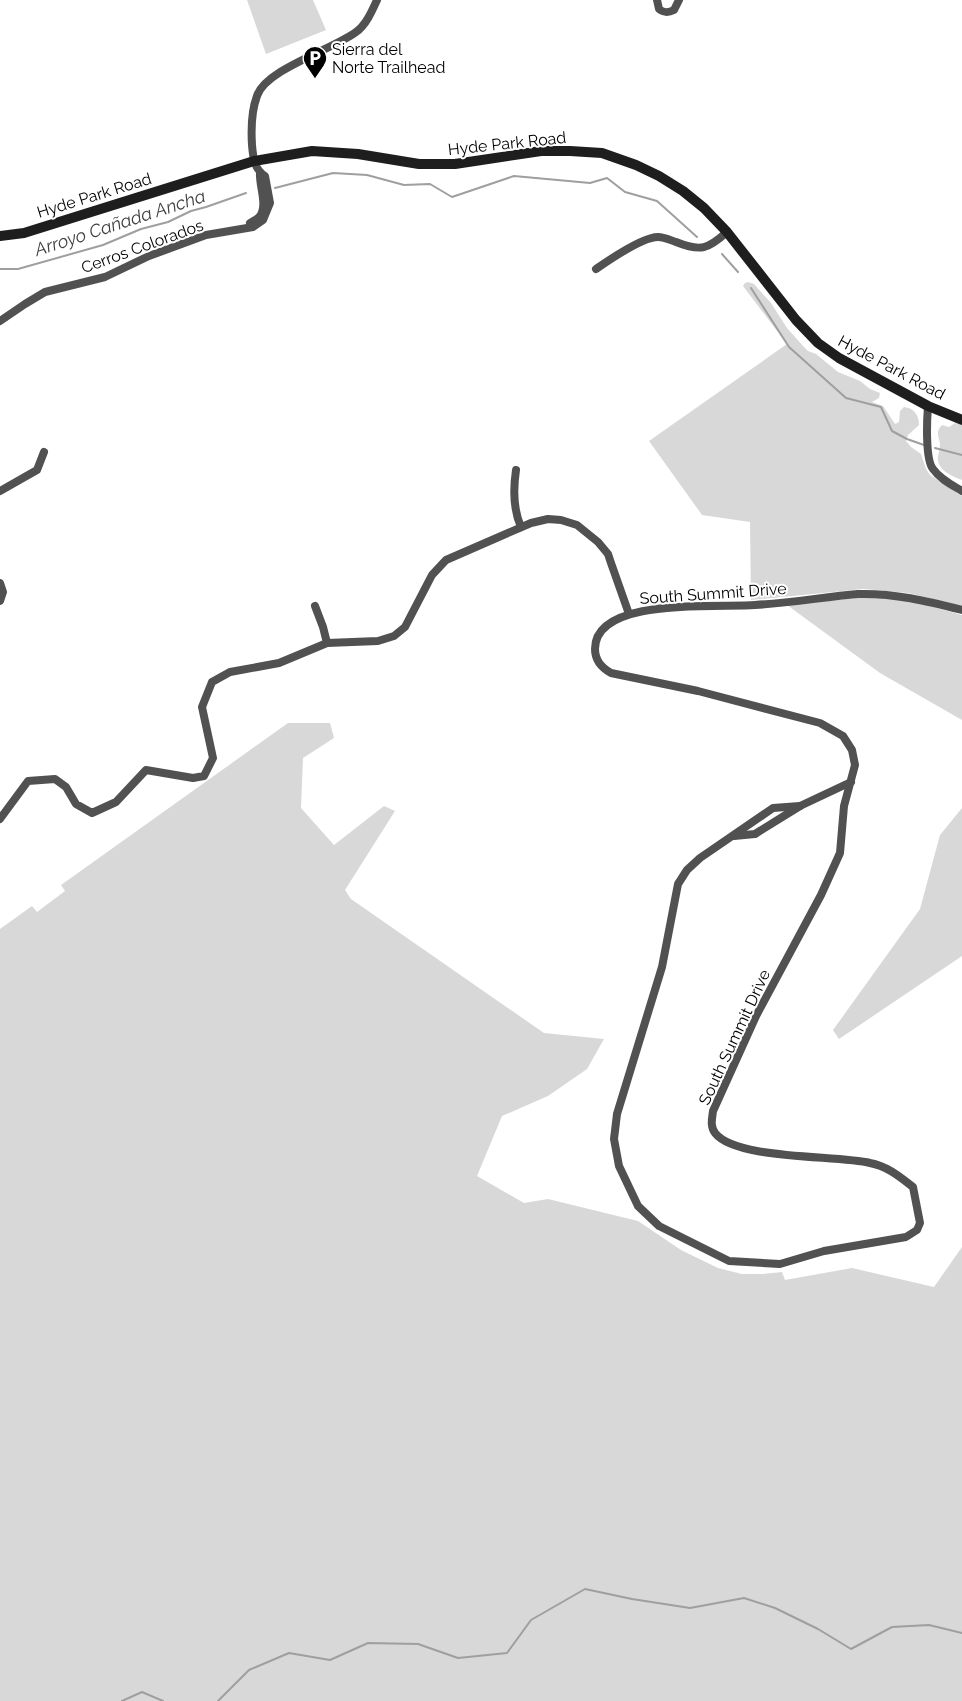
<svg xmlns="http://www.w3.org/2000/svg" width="962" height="1701" viewBox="0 0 962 1701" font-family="Raleway,sans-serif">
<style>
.green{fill:#d8d8d8}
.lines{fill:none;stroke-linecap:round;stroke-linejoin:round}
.stream{stroke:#9f9f9f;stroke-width:2}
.street{stroke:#515151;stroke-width:8}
.secondary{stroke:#1e1e1e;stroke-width:10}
.labels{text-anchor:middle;stroke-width:4;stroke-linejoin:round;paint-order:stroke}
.poi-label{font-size:16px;fill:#000;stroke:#fff;text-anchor:start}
.street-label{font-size:16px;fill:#000;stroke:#fff}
.water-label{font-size:18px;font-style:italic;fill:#404040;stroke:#fff}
</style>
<rect width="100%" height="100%" fill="#fff"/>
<g class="green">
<polygon points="247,0 313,0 326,30 266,54"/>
<path d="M748 282 754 284 771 303 787 328 803 346 808 351 816 354 838 372 860 381 870 389 880 393 879 398 872 402 883 406 895 424 899 422 900 411 904 407C914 408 919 415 919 425L908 435 906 441 911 447 921 454 926 469 930 475 962 496V606L908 593 863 589 751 600 750 522 702 515 649 441 787 344 743 286 745 283Z"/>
<path d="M955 423 962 425V480C952 476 936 470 938 456 939 452 940 448 940 444 939 436 935 432 942 425L949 427Z"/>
<polygon points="867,597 909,600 962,615 962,720 880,673 787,605"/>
<polygon points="288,723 330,723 334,738 303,758 301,808 334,845 384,806 395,811 345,890 351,899 544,1033 604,1039 587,1069 548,1096 502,1116 477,1176 524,1203 548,1199 638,1221 681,1250 718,1268 742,1274 763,1274 782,1272 785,1280 852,1268 934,1287 962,1247 962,1701 0,1701 0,929 32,906 37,912 65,891 61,885"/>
<polygon points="962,808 962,956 839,1039 833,1030 920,909 940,835"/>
</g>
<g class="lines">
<g class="stream">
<polyline points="275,188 333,173 367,175 404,185 430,184 452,197 514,176 590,183 607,178 625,192 657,201 697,237"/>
<polyline points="722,254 738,272"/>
<polyline points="0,269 18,269 103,245 141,229 168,222 191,211 206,207 246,193"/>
<polyline points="751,288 789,347 846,398 881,407 892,431 907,439 924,445"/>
<polyline points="935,448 962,455"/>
<polyline points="122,1701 142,1692 163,1701"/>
<polyline points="218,1701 249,1670 289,1653 330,1660 368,1643 418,1644 458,1658 507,1653 531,1620 585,1589 632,1599 690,1608 744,1598 775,1608 818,1629 851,1649 892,1627 929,1625 962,1633"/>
</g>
<g class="street">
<path d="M657 0 659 9C664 13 668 13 674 10L679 0"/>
<path d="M250 223C253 221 258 219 260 216 268 205 259 186 260 173"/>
<path d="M596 269C609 260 642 237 658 237 664 237 670 240 676 242 701 252 708 249 727 232"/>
<path d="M0 321 25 304 45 292 105 277 149 256 206 235 253 227 263 220 270 203 265 176C254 169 253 157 252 145 251 129 251 112 257 96 266 69 332 50 356 32 366 25 372 11 377 0"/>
<path d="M928 406C927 419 925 459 933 469 940 479 952 485 962 491"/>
<path d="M516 470C513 490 513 509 521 527"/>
<polyline points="0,491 37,470 44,452"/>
<polyline points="0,583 3,592 0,601"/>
<polyline points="315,606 323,627 327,643"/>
<path d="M800 806 773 808 700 858 687 870 678 884 662 967 617 1114 614 1139 619 1166 638 1206 659 1226 729 1261 780 1264 824 1251 906 1237 917 1230 920 1223 913 1187C900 1177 887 1166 870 1163 837 1155 736 1160 715 1133 710 1126 712 1119 713 1111L756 1016 821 895 840 853 844 806 855 765 852 750 843 736 820 723 698 691 611 673C602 668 595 660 595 649 595 596 720 608 755 605 790 603 824 597 858 594 894 593 927 601 962 610"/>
<polyline points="0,819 28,781 55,779 66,787 76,804 92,813 116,802 146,770 193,778 204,776 213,758 202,707 212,682 230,672 279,663 327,643 378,641 394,636 405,627 432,575 446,560 531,523 548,519 561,520 577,525 598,542 608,554 611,563 629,614"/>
<polyline points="734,836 755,834 800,806 851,782"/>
</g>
<polyline class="secondary" points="0,236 24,233 254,161 312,151 358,154 419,164 455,164 541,151 570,151 602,153 636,165 659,176 683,191 704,208 727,232 796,320 818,343 839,358 928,406 962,420"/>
</g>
<defs>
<g id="parking-pin" transform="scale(1.25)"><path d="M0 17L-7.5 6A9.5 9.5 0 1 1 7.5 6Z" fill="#000" stroke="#fff"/><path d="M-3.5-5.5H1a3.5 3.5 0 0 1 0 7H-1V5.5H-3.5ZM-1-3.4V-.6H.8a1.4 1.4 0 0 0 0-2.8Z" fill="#fff"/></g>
</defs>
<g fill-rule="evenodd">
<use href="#parking-pin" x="315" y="58"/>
</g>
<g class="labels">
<g class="poi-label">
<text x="332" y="55">Sierra del<tspan x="332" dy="18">Norte Trailhead</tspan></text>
</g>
<g class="street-label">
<text transform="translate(507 143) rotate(-6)" y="6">Hyde Park Road</text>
<text transform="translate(94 195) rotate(-17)" y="6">Hyde Park Road</text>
<text transform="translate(142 246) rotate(-20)" y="6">Cerros Colorados</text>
<text transform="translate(892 367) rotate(28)" y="6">Hyde Park Road</text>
<text transform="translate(713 593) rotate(-4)" y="6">South Summit Drive</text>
<text transform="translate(734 1037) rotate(-65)" y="6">South Summit Drive</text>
</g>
<g class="water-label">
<text transform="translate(120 223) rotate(-18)" y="6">Arroyo Cañada Ancha</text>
</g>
</g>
</svg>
